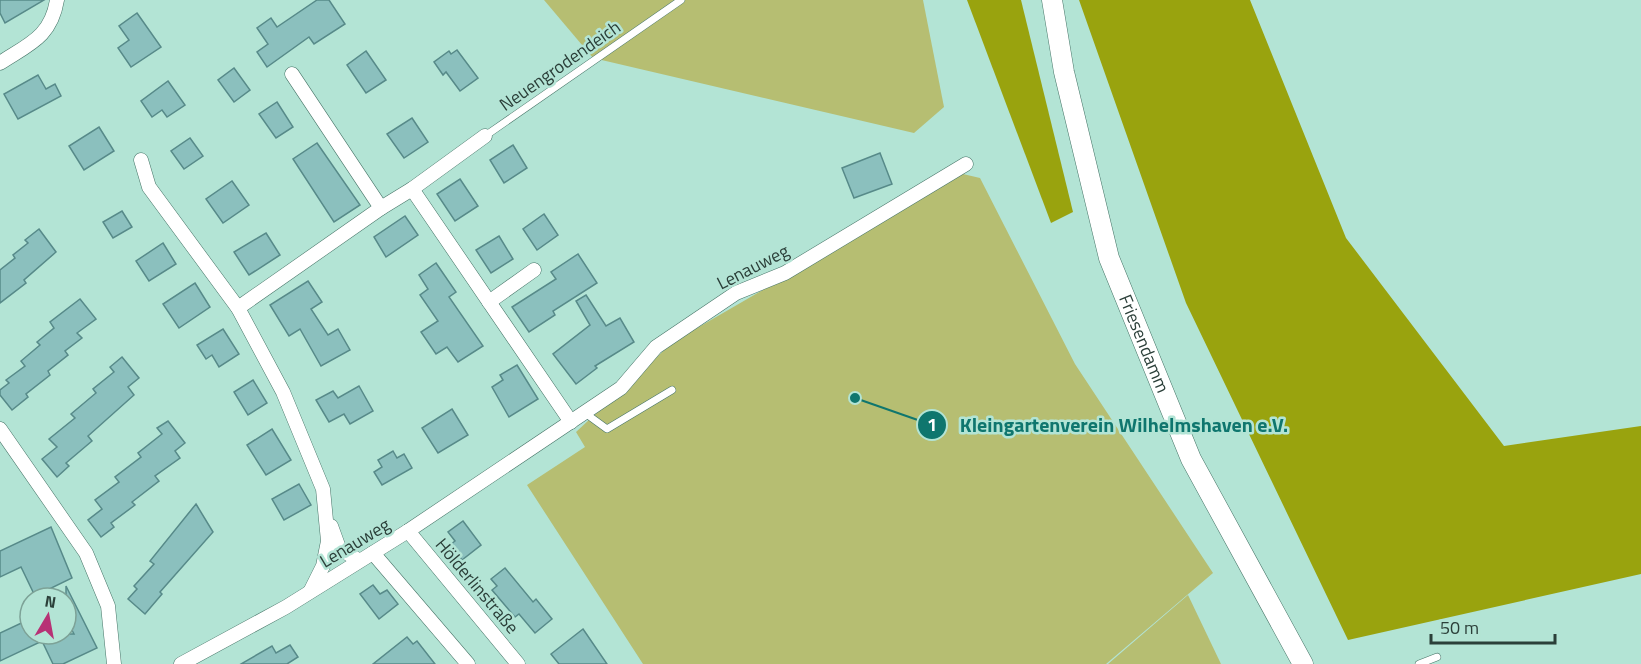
<svg xmlns="http://www.w3.org/2000/svg" width="1641" height="664" viewBox="0 0 1641 664" font-family="'Titillium Web',sans-serif">
<style>
.green{fill:#b6be72}
.forest{fill:#99a30e}
.building{fill:#8bc0be;stroke:#578a89;stroke-width:1.5}
.lines{fill:none;stroke-linecap:round;stroke-linejoin:round}
.lane-casing{stroke:#477568;stroke-width:8}
.street-casing{stroke:#477568;stroke-width:15}
.secondary-casing{stroke:#477568;stroke-width:21}
.lane{stroke:#fff;stroke-width:7}
.street{stroke:#fff;stroke-width:14}
.secondary{stroke:#fff;stroke-width:20}
.labels{text-anchor:middle;stroke-width:5;stroke-linejoin:round;paint-order:stroke}
.street-label{font-size:18px;fill:#2b3f39;stroke:#b3e4d5}
.leader{fill:none;stroke:#0f766e;stroke-width:2}
.callout-dot{fill:#0f766e;stroke:#b3e4d5;stroke-width:2}
.mark-label{font-size:18px;text-anchor:middle;font-weight:bold;fill:#fff}
.callout-label{font-size:20px;text-anchor:middle;font-weight:bold;fill:#0f766e;stroke:#b3e4d5;stroke-width:5;stroke-linejoin:round;paint-order:stroke}
</style>
<rect width="100%" height="100%" fill="#b3e4d5"/>
<g class="green">
<polygon points="544,0 923,0 944,107 914,133 593,58"/>
<polygon points="963,174 980,178 1075,364 1213,573 1106,664 643,664 527,485 585,447 576,432 673,342"/>
<polygon points="1188,595 1221,664 1108,664"/>
</g>
<g class="forest">
<polygon points="967,0 1021,0 1073,212 1051,223"/>
<polygon points="1079,0 1250,0 1346,238 1504,446 1641,426 1641,574 1348,640 1186,303"/>
</g>
<g class="building">
<polygon points="0,0 44,0 5,23 0,13"/>
<polygon points="317,0 329,0 345,24 314,44 309,37 267,67 257,52 268,44 257,28 271,18 277,27"/>
<polygon points="137,13 161,47 131,67 118,48 129,40 119,26"/>
<polygon points="457,50 478,78 460,91 446,72 443,75 434,62 449,51 451,54"/>
<polygon points="366,51 386,80 366,93 347,65"/>
<polygon points="234,68 250,90 234,102 218,80"/>
<polygon points="38,75 46,89 55,84 61,96 18,119 4,94"/>
<polygon points="168,81 185,105 167,117 162,110 152,117 141,101"/>
<polygon points="277,102 293,127 276,138 259,114"/>
<polygon points="412,118 428,142 404,158 387,134"/>
<polygon points="99,127 114,151 84,170 69,146"/>
<polygon points="190,138 203,156 184,169 171,151"/>
<polygon points="317,143 360,205 334,222 293,159"/>
<polygon points="513,145 527,168 504,183 490,160"/>
<polygon points="880,153 892,184 854,198 842,168"/>
<polygon points="460,179 478,206 455,221 437,194"/>
<polygon points="232,181 249,205 223,223 206,199"/>
<polygon points="122,211 132,227 113,238 103,222"/>
<polygon points="544,214 558,235 537,250 523,229"/>
<polygon points="405,216 418,235 386,257 374,237"/>
<polygon points="39,229 56,252 24,280 26,283 0,303 0,270 15,258 13,255 28,243 25,240"/>
<polygon points="266,233 280,255 249,275 234,252"/>
<polygon points="499,236 513,259 491,273 476,250"/>
<polygon points="163,243 176,264 149,281 136,261"/>
<polygon points="578,254 597,283 553,311 555,315 529,332 512,307 556,279 551,272"/>
<polygon points="436,263 456,292 449,297 483,346 458,362 447,347 436,354 421,332 438,321 420,295 428,289 419,275"/>
<polygon points="308,281 322,302 311,309 328,335 338,329 350,350 321,366 300,329 289,336 270,305"/>
<polygon points="195,283 210,307 179,328 163,304"/>
<polygon points="586,295 606,326 620,318 634,342 595,366 597,368 576,384 553,354 590,325 576,301"/>
<polygon points="80,299 96,319 77,333 82,338 65,351 68,355 48,371 50,375 26,394 28,397 12,410 0,395 0,390 9,383 6,380 25,366 21,361 40,345 37,342 54,328 50,322"/>
<polygon points="223,329 239,354 219,367 212,355 206,359 197,345"/>
<polygon points="122,357 139,378 128,387 134,395 88,436 92,441 66,463 69,466 57,477 42,459 57,447 49,439 75,418 71,414 96,393 93,389 114,372 110,367"/>
<polygon points="517,365 538,399 509,417 492,387 503,380 500,375"/>
<polygon points="253,380 267,403 248,415 234,392"/>
<polygon points="359,386 373,411 350,424 344,414 329,422 316,400 333,391 338,398"/>
<polygon points="452,409 468,435 438,453 422,428"/>
<polygon points="168,421 185,443 175,451 180,458 155,476 159,481 132,502 135,505 111,523 114,527 101,537 88,520 102,509 95,500 119,482 115,477 141,457 138,453 162,434 157,428"/>
<polygon points="272,429 291,460 266,475 247,445"/>
<polygon points="393,451 397,458 404,454 412,468 382,485 374,472 382,467 378,460"/>
<polygon points="299,484 311,505 284,520 272,499"/>
<polygon points="196,504 213,532 160,592 162,594 145,614 128,599 137,589 134,586 154,564 150,561"/>
<polygon points="463,521 481,545 462,560 450,545 455,541 448,532"/>
<polygon points="51,527 72,578 35,596 21,567 0,577 0,551"/>
<polygon points="505,568 533,602 536,599 552,619 535,633 519,614 515,617 492,590 497,586 491,579"/>
<polygon points="373,585 380,594 387,590 398,604 379,619 360,594"/>
<polygon points="66,586 97,648 63,664 53,664 42,641 0,661 0,633 30,619 30,634 74,634 66,619"/>
<polygon points="583,629 607,664 559,664 551,654"/>
<polygon points="407,637 413,644 417,641 435,664 373,664"/>
<polygon points="290,645 298,657 287,664 241,664 272,646 276,653"/>
</g>
<g class="lines">
<g class="lane-casing">
<g id="lane">
<polyline points="485,136 681,0"/>
<polyline points="585,413 607,429 672,390"/>
<polyline points="1419,664 1437,657"/>
</g>
</g>
<g class="street-casing">
<g id="street">
<path d="M0 63C29 44 51 37 57 0"/>
<polyline points="141,160 149,187 238,308 283,392 323,489 328,541 323,566 311,590"/>
<polyline points="412,189 571,422"/>
<polyline points="381,208 412,189 485,136"/>
<polyline points="489,302 534,270"/>
<polyline points="238,308 381,208 292,74"/>
<polyline points="0,429 86,553 108,606 114,664"/>
<polyline points="331,526 339,548 358,560"/>
<polyline points="408,531 518,664"/>
<polyline points="373,553 468,664"/>
<polyline points="181,664 286,607 408,531 621,388 656,347 736,293 785,273 966,164"/>
</g>
</g>
<g class="secondary-casing">
<g id="secondary">
<path id="s1" d="M1052 0 1064 72 1109 258 1191 459 1303 664"/>
</g>
</g>
<use href="#lane" class="lane"/>
<use href="#street" class="street"/>
<use href="#secondary" class="secondary"/>
</g>
<g class="labels">
<g class="street-label">
<text transform="translate(560 66) rotate(-35)" y="6">Neuengrodendeich</text>
<text transform="translate(753 267) rotate(-27)" y="6">Lenauweg</text>
<text dy="6" stroke="none"><textPath href="#s1" startOffset="357">Friesendamm</textPath></text>
<text transform="translate(355 543) rotate(-31)" y="6">Lenauweg</text>
<text transform="translate(477 586) rotate(50)" y="6">Hölderlinstraße</text>
</g>
</g>
<path class="leader" d="M855 398L932 425"/>
<g class="callout-dot">
<circle cx="855" cy="398" r="6"/>
<circle cx="932" cy="425" r="15"/>
</g>
<g class="mark-label">
<text x="932" y="431">1</text>
</g>
<g class="callout-label">
<text x="1124" y="432">Kleingartenverein Wilhelmshaven e.V.</text>
</g>
<g transform="translate(48 616) rotate(10)"><circle r="28" fill="#b3e4d5" stroke="#7da297" stroke-width="1.5"/>
<path d="M0-4.5L10 22L0 15L-10 22Z" fill="#b73275"/>
<text y="-9" font-size="16" font-weight="bold" text-anchor="middle" fill="#2b3f39">N</text>
</g>
<path d="M1431 634v9h124v-9" fill="none" stroke="#2b3f39" stroke-width="3"/>
<text x="1440" y="634" font-size="18" fill="#2b3f39" stroke="#b3e4d5" stroke-width="4.5" paint-order="stroke">50 m</text>
</svg>
